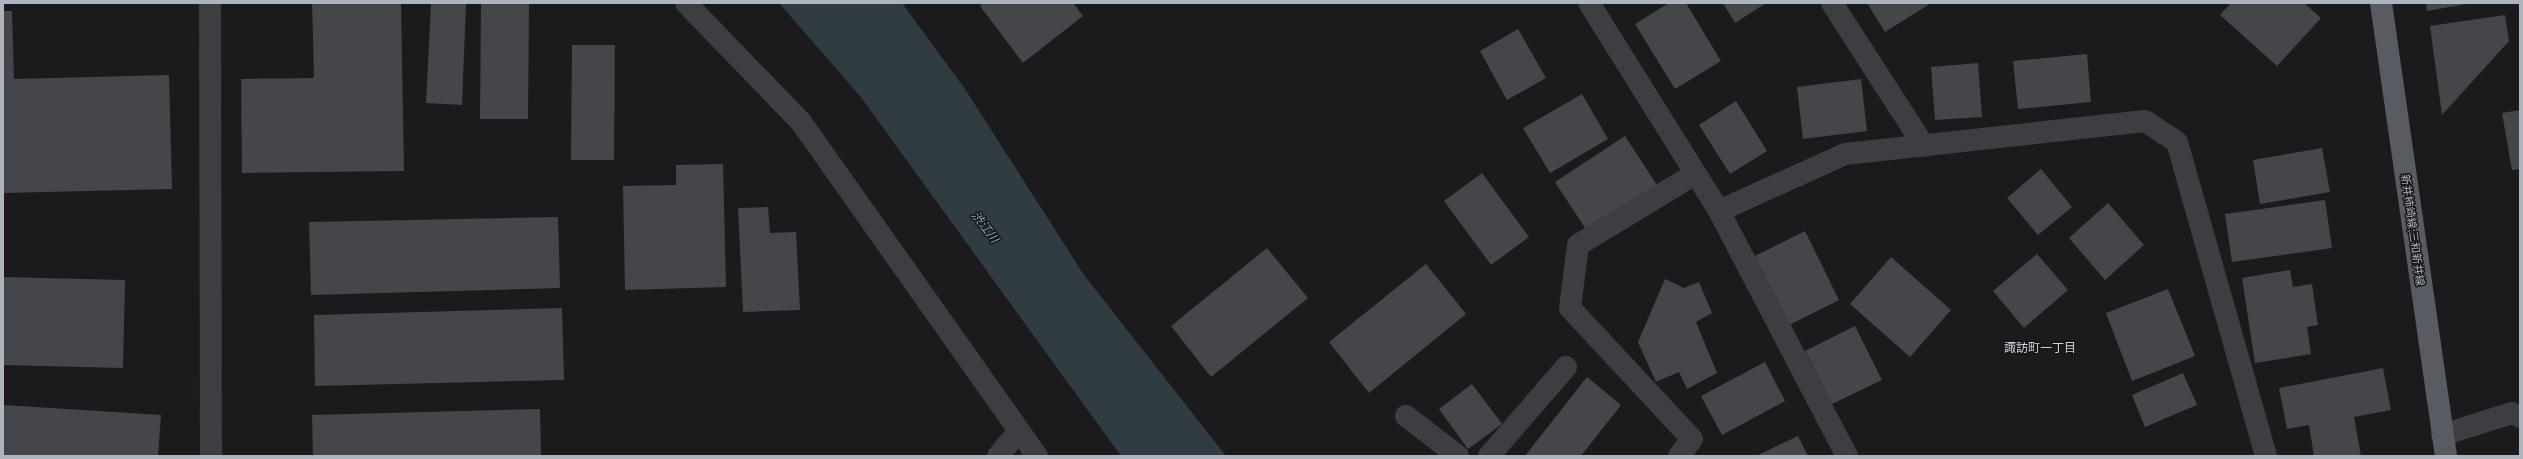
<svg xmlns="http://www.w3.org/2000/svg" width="2523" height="459" viewBox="0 0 2523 459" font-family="'PT Sans','Noto Sans JP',sans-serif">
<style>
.water{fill:#303c42}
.building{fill:#45464a}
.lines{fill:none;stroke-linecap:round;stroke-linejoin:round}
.street{stroke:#3c3e42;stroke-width:22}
.primary{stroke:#585b61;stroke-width:22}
.labels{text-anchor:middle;stroke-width:3;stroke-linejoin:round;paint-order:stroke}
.street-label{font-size:11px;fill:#adb4bd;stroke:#161618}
.water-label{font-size:12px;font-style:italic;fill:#85a6b7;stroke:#161618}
.neighbourhood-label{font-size:12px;fill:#cfd2d8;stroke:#161618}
</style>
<rect width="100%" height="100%" fill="#1b1b1d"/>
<polygon class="water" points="779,3 902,3 965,89 1084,275 1226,456 1121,456 860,96"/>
<g class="building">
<polygon points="312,3 401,3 404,171 242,173 241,79 314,78"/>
<polygon points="431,3 466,3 462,105 426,103"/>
<polygon points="481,3 529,3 528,119 480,119"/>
<polygon points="983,3 1073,3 1083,16 1023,63 980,6"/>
<polygon points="1669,3 1686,3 1721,61 1675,89 1635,24"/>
<polygon points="1723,3 1766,3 1735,23"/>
<polygon points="1867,3 1926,3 1928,5 1885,32"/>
<polygon points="2231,3 2304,3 2321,18 2277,66 2220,15"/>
<polygon points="2426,3 2466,3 2466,4 2427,11"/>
<polygon points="3,11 12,11 14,79 169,75 172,189 3,193"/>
<polygon points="2505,15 2509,41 2442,115 2430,26"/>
<polygon points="1518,29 1546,78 1507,100 1480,51"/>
<polygon points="572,45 615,45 614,160 571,160"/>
<polygon points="2087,54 2091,102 2018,109 2013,61"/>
<polygon points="1978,63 1982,117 1935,120 1931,67"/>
<polygon points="1861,79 1867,131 1803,139 1797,87"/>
<polygon points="1582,94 1608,139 1550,173 1523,128"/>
<polygon points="1736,101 1767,151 1730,174 1699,125"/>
<polygon points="2520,110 2520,169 2512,170 2502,113"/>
<polygon points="1625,136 1657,185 1587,231 1555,182"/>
<polygon points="2322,148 2330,192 2260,204 2253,160"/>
<polygon points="723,164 726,287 625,290 623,186 676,185 676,165"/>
<polygon points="2041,169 2072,207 2038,235 2007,198"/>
<polygon points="1482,173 1529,237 1491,265 1444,201"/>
<polygon points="2325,200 2332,248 2232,262 2225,214"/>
<polygon points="2108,203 2144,245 2105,280 2069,238"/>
<polygon points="768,207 770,233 796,232 800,310 743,312 738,208"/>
<polygon points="558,217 560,288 311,295 309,222"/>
<polygon points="1805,231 1839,300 1789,325 1755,256"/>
<polygon points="1267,248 1308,298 1211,377 1171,326"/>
<polygon points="2037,254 2068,290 2024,328 1993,291"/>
<polygon points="1891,257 1951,310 1910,357 1850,304"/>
<polygon points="1426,264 1466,314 1369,393 1329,342"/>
<polygon points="2290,270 2293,287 2312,284 2318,325 2307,327 2311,354 2255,363 2242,278"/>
<polygon points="3,277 125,280 123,368 3,365"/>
<polygon points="1665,279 1684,288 1699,282 1712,313 1696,322 1717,373 1687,389 1679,372 1656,382 1638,342"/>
<polygon points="2168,289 2195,356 2132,381 2106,313"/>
<polygon points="562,308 564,380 315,386 314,315"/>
<polygon points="1855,326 1882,380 1832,404 1805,351"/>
<polygon points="1765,362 1785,401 1722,435 1701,396"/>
<polygon points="2383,368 2391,410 2354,417 2361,456 2314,456 2309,425 2287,429 2279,388"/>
<polygon points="2183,373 2197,405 2145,427 2132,395"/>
<polygon points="1587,377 1621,405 1581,456 1525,456"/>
<polygon points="1472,384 1502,424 1468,449 1439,409"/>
<polygon points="3,405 161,415 158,456 3,456"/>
<polygon points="540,409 541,456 313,456 312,415"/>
<polygon points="1798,436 1808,456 1756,456"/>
</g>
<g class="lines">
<g class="street">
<polyline points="210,3 211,456"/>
<polyline points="686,3 801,122 1037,456"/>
<polyline points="1589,3 1719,211 1847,456"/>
<polyline points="1832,3 1924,146"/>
<polyline points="1719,211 1845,154 2145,121 2177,142 2266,456"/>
<polyline points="1406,416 1458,456"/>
<polyline points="2442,435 2512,413 2520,417"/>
<polyline points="998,456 1018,432"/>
<polyline points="1489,456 1566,367"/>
<polyline points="1679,456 1692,439 1570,308 1578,245 1695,174"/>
</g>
<polyline class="primary" points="2381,3 2446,456"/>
</g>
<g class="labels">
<g class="street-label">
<text transform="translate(2413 230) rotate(82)" y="4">新井柿崎線;三和新井線</text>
</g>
<g class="water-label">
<text transform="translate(985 227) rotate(52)" y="4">渋江川</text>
</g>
<g class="neighbourhood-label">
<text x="2040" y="352">諏訪町一丁目</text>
</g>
</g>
<rect width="2523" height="459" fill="none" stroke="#adb4bd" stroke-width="8"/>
</svg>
